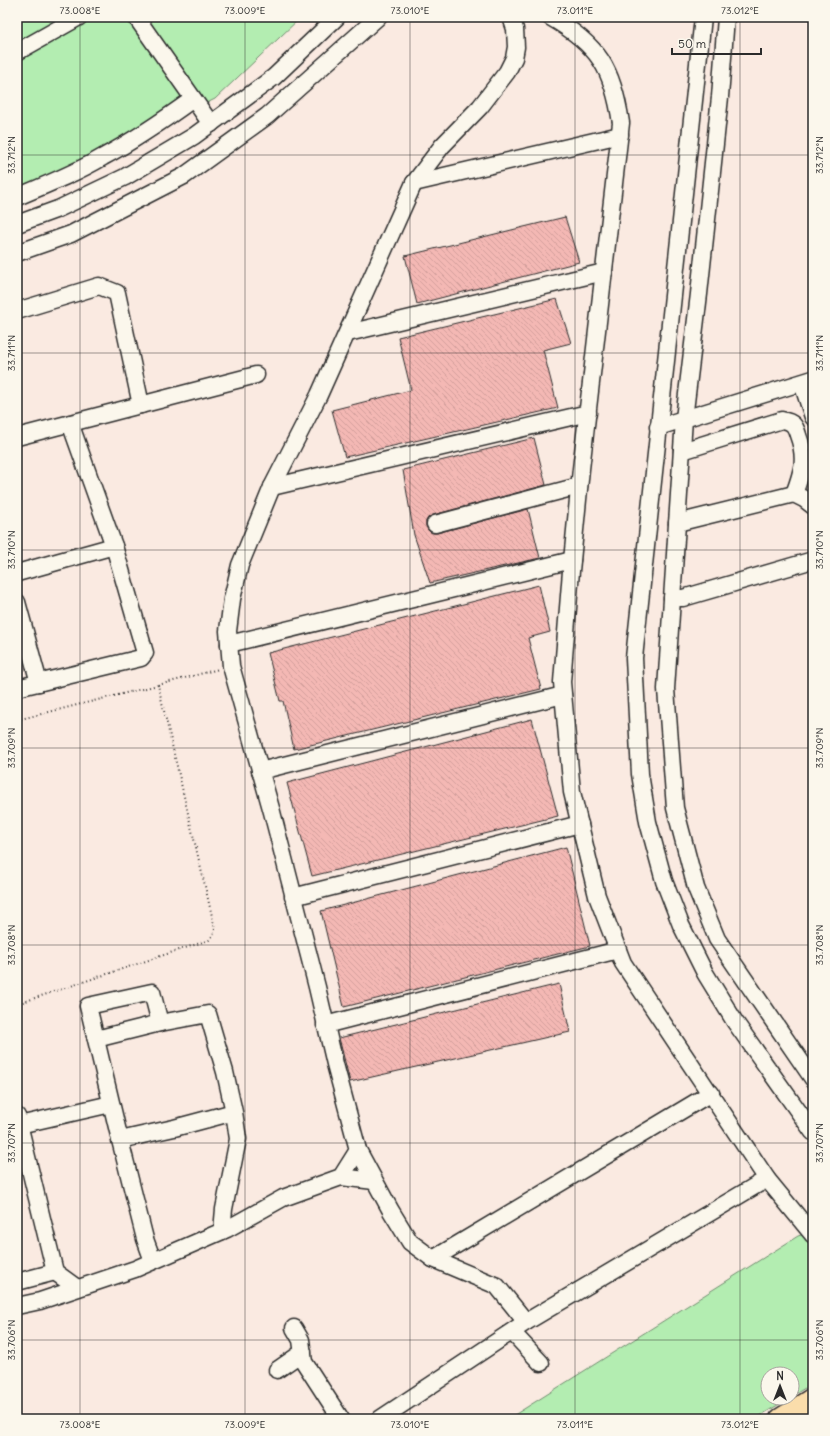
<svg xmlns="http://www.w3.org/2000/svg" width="830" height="1436" viewBox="0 0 830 1436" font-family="Delius,sans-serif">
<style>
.green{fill:#b3edb1;stroke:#6f8c6e}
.building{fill:url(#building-back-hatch);stroke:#2b2b2b}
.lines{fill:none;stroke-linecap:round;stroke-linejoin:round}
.minor-casing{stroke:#2b2b2b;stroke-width:19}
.major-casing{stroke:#2b2b2b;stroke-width:23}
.path{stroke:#2b2b2b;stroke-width:2;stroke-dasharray:1 3;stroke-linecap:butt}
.minor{stroke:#fbf7ec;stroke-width:16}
.major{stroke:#faddab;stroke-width:20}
.ticks{fill:none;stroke:#2b2b2b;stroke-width:1;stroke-opacity:0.45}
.neatline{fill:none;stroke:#2b2b2b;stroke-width:1.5}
.ticks-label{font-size:10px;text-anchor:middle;fill:#2b2b2b}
</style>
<defs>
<pattern id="building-back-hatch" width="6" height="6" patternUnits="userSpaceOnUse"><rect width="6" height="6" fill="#f4b8b4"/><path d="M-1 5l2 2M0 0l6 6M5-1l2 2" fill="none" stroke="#d19e9b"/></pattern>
</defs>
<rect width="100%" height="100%" fill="#faeae1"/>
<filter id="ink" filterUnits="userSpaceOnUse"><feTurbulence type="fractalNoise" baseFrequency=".025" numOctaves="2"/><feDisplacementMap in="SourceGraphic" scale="8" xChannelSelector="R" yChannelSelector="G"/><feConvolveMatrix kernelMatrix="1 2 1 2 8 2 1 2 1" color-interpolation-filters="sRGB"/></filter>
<g filter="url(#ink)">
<g class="green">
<polygon points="17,17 301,17 215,99 67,173 17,191"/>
<polygon points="813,1231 813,1383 792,1396 792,1374 768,1374 768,1398 789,1398 755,1419 508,1419 798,1236"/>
</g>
<g class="building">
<polygon points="565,217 579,262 417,304 405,256"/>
<polygon points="557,299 571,343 543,350 558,408 345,457 332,410 411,390 398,337"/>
<polygon points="534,438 546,485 433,515 428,518 426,521 426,526 429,531 433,533 437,533 528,509 540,558 430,583 414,535 403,470"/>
<polygon points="539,585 550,632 528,638 541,689 294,749 283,701 280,701 268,653"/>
<polygon points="532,719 558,816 312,876 287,783"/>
<polygon points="566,847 590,946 344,1007 321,911"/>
<polygon points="559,984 570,1032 350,1082 339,1038"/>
</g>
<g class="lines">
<g class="minor-casing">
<g id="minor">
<polyline points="136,17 211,124"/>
<polyline points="511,17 515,29 516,47 514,58 507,72 480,107 442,146 414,183 319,395 272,487 240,565 232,599 228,631 231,666 272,812 317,987 335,1064 358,1150 391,1211 410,1242 433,1259 497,1286 526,1322"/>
<path d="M550 17C599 45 613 69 621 123L581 469 571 571 562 682 572 792 597 896 623 963 767 1179 813 1235"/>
<polyline points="703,17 634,658 640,774 648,822 664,881 681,925 705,973 735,1022 813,1132"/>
<polyline points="726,17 720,97 699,294 684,419 666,689 675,808 696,888 717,939 813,1079"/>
<polyline points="17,52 79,17"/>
<polyline points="414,183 620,135"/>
<path d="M17 197C46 185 76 173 103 157 135 140 164 120 193 99"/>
<polyline points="17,224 58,209 125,177 194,136 274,77 337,17"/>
<polyline points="17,253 71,234 184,176 267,116 378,17"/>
<polyline points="17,311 99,286 117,293 141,405"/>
<polyline points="348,333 604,272"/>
<polyline points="802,383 813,417"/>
<polyline points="658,427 813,379"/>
<polyline points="17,437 256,375"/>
<path d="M682 451 782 420C793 422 795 425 798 435 807 459 802 472 794 494"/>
<polyline points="272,487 588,413"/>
<polyline points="677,523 794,494 804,499 813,506"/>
<polyline points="435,524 579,486"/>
<polyline points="17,573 114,546"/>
<polyline points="672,598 683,598 813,560"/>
<polyline points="17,602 39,683"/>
<polyline points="229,644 572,560"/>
<polyline points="17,688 141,658 145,653 114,546 70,423"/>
<polyline points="260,771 563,695"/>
<polyline points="293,897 580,824"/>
<polyline points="325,1025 618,950"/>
<polyline points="96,1039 160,1023"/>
<polyline points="17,1116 55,1272 77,1288"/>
<polyline points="19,1125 111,1104"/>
<polyline points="120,1140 145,1239 153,1261"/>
<polyline points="341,1177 374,1181"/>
<polyline points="222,1231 224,1209 238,1139 234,1112 174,1128 120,1140 88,1006 152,992 160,1023 208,1014 225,1072 234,1112"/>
<polyline points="433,1259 711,1093"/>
<polyline points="17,1282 55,1272"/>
<polyline points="17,1306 40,1301 135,1269 227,1229 283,1198 341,1177 358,1150"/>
<polyline points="294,1328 301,1340 304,1362 341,1419"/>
<polyline points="512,1332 541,1363"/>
<polyline points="277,1370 303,1352"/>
<polyline points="380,1419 526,1322 767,1179"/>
</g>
</g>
<g class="major-casing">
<polyline id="major" points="780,1419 813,1398"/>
</g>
<g class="path">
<polyline points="158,685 219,669"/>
<polyline points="17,720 158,685 215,929 213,935 209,940 17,1004"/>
</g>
<use href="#minor" class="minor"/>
<use href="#major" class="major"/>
</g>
</g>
<path class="ticks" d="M80 17V1419M245 17V1419M410 17V1419M575 17V1419M740 17V1419M17 155H813M17 353H813M17 550H813M17 748H813M17 945H813M17 1143H813M17 1340H813"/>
<rect width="830" height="1436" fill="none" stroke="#fbf7ec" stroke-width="44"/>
<g transform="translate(780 1386)"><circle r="19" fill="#fbf7ec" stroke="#a8a59f"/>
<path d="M0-3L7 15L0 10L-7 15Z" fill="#2b2b2b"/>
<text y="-6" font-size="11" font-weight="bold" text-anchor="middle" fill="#2b2b2b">N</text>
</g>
<path d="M672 48v6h89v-6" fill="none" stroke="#2b2b2b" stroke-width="2"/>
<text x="678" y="48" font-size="12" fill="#2b2b2b" stroke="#fbf7ec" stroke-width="3" paint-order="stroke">50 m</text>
<rect x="22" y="22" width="786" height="1392" class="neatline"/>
<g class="ticks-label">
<text x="80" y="14">73.008°E</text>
<text x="245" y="14">73.009°E</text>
<text x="410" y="14">73.010°E</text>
<text x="575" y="14">73.011°E</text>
<text x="740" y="14">73.012°E</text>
<text transform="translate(11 155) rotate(-90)" y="4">33.712°N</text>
<text transform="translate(819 155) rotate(-90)" y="4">33.712°N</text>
<text transform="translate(11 353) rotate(-90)" y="4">33.711°N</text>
<text transform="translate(819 353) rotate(-90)" y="4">33.711°N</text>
<text transform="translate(11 550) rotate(-90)" y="4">33.710°N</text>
<text transform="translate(819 550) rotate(-90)" y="4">33.710°N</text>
<text transform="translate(11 748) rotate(-90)" y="4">33.709°N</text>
<text transform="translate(819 748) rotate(-90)" y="4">33.709°N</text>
<text transform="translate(11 945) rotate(-90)" y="4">33.708°N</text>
<text transform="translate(819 945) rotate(-90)" y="4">33.708°N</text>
<text transform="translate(11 1143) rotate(-90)" y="4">33.707°N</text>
<text transform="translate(819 1143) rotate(-90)" y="4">33.707°N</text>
<text transform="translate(11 1340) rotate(-90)" y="4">33.706°N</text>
<text transform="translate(819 1340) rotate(-90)" y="4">33.706°N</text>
<text x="80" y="1428">73.008°E</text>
<text x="245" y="1428">73.009°E</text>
<text x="410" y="1428">73.010°E</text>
<text x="575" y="1428">73.011°E</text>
<text x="740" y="1428">73.012°E</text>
</g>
</svg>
